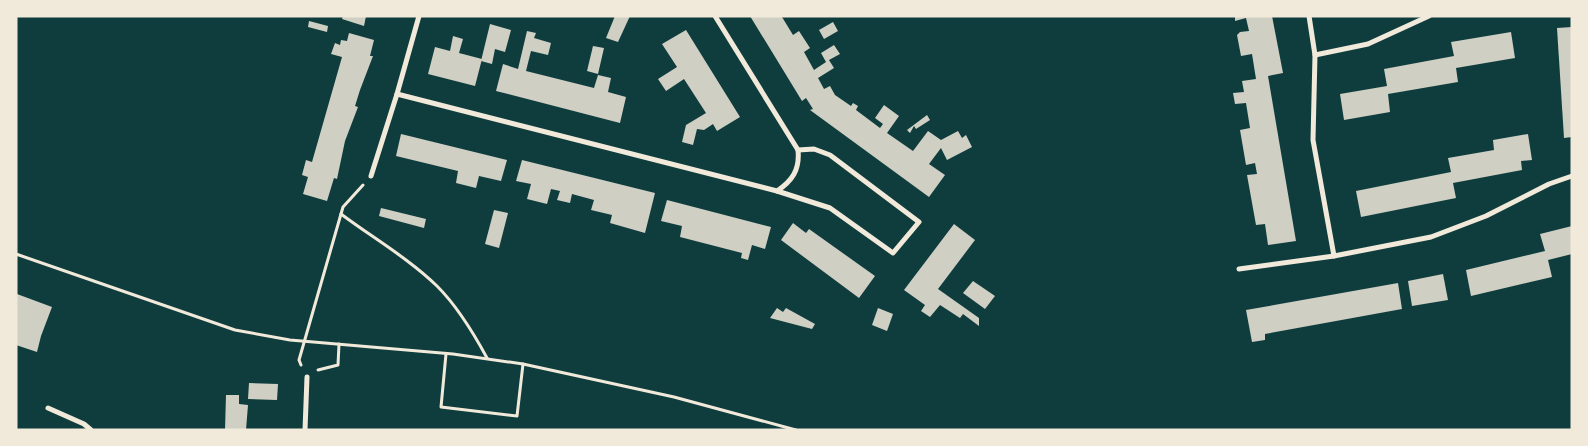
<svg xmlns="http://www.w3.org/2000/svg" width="1588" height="446" viewBox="0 0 1588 446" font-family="'Varela Round',sans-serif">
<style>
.building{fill:#cfcfc3}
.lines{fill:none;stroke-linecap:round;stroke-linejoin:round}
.path{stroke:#f1e9da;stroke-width:3}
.minor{stroke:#f1e9da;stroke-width:5}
</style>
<rect width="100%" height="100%" fill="#0f3d3e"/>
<g class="building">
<polygon points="343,16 366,16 364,26 342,19"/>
<polygon points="615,16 630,16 618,42 606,38"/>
<polygon points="750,16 784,16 782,17 793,35 799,31 810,48 804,52 814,70 826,62 821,53 834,45 840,54 829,60 834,68 818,78 824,89 830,86 835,95 851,106 853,103 858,106 856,110 880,128 883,124 875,118 884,105 899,116 887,133 913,151 928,131 941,140 958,131 962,138 966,135 972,147 947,160 941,148 929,164 945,175 929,197 810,110 813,109 806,98 802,101"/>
<polygon points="1235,16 1272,16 1283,73 1268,76 1296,241 1268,245 1265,224 1256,225 1247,175 1257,174 1255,163 1246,165 1240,130 1250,128 1246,103 1235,104 1233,93 1244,92 1242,81 1256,79 1252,54 1241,56 1237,35 1240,32 1249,31 1246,18 1235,21"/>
<polygon points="309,21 328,26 327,32 308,27"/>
<polygon points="833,22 838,31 824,39 819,30"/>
<polygon points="490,24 511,30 505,52 495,49 492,64 481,61"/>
<polygon points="1572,27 1572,137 1564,138 1557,28"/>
<polygon points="686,30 740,117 717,131 713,124 704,130 697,129 693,145 682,142 686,125 706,113 684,79 666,91 658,79 677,67 662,44"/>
<polygon points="527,31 536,33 534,38 551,43 548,55 531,51 526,71 594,88 598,75 611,78 608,92 626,97 620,123 496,91 503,64 518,69"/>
<polygon points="1511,32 1515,58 1456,68 1458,82 1388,94 1390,112 1344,120 1340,94 1387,86 1384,69 1454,56 1451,42"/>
<polygon points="349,33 374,40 370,56 373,56 360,90 355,106 358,107 345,141 337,179 334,178 327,201 303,194 308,177 302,175 306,160 312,162 342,57 331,54 335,43 340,45 341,40 347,41"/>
<polygon points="453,36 463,39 459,53 482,59 475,86 428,74 435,47 450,51"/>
<polygon points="593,46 604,48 598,74 587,71"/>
<polygon points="927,115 930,120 916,129 914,126 910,133 907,130"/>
<polygon points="401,134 507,160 501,181 479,176 476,188 456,183 458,171 396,156"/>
<polygon points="1528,134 1532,160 1521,161 1522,170 1453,183 1456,198 1361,217 1356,191 1451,172 1448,158 1494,150 1493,140"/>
<polygon points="522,160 655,193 645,233 610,223 612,215 591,210 594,200 572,194 570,203 557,200 560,191 551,189 547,204 527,199 531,184 516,181"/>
<polygon points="667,200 771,227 765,249 752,245 748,260 741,258 742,253 680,237 682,226 661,221"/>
<polygon points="381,208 426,219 424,228 379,216"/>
<polygon points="494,210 508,213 499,248 485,244"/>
<polygon points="793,223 806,233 809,229 875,276 859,298 781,240"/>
<polygon points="954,224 975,240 938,289 979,318 979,326 963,314 960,318 940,305 930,317 921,311 925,305 904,290"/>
<polygon points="1572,226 1572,254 1548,260 1552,277 1471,296 1466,270 1545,251 1540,234"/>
<polygon points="1443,274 1448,300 1412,306 1408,281"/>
<polygon points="973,281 995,296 985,309 963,293"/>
<polygon points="1398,283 1402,309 1265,334 1265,340 1252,342 1246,310"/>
<polygon points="17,294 52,307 41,336 37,352 16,345"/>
<polygon points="777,308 783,312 786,308 815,324 812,329 770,318"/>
<polygon points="878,308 893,314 887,331 872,325"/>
<polygon points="249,383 278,384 277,400 248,399"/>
<polygon points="226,395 239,395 239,404 248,405 246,430 225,430"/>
</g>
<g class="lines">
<g class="path">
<path d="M341 214C373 238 408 258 437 286 458 307 473 332 487 358"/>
<polyline points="16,254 235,330 290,340 453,354 523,364 674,397 796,430"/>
<polyline points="446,354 441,407 517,416 523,364"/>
<polyline points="301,365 299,360 343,207 363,185"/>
<polyline points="318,370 338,365 339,344"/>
</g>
<g class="minor">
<path d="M419 16 397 94 777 191C792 181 800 170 798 150L715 16"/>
<polyline points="1309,16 1315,55 1313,140 1334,256"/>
<polyline points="1315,55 1368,44 1429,16"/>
<polyline points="371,176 397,94"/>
<polyline points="777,191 830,208 893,253 919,222 830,155 814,149 798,150"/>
<polyline points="1239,269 1334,256 1431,237 1486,216 1549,184 1572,176"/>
<polyline points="48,408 84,424 91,430"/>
<polyline points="305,430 307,377"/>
</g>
</g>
<rect width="1588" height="446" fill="none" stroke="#f1e9da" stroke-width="35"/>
</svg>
